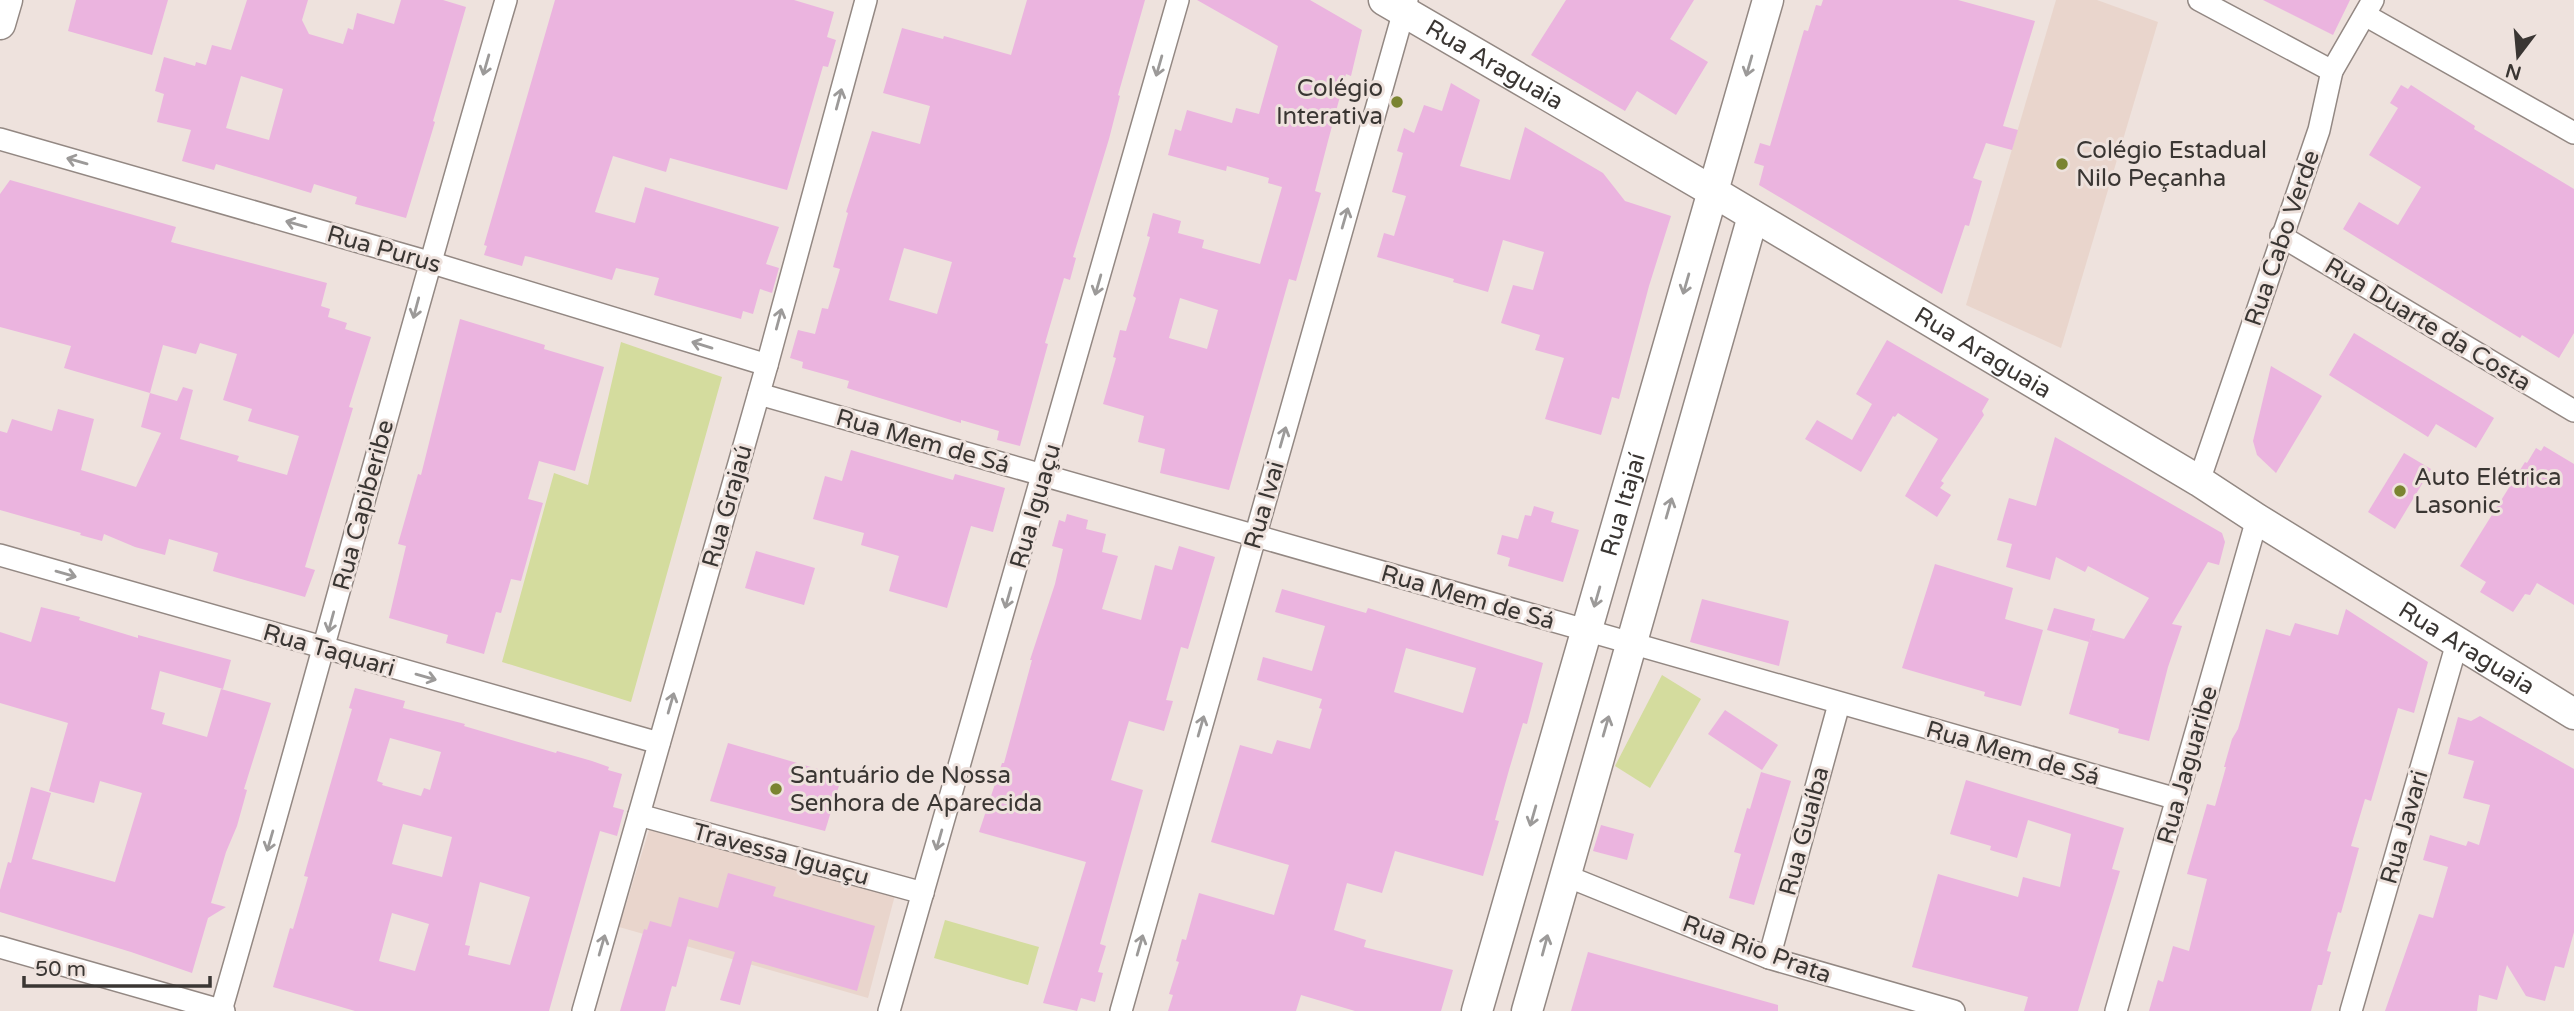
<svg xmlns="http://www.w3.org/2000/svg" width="2574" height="1011" viewBox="0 0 2574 1011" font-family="'Varela Round',sans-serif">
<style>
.built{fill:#e9d5cc}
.green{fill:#d4dc9e}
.building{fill:#ebb4df;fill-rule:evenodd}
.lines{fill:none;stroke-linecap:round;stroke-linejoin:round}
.street-casing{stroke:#938883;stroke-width:24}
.secondary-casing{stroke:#938883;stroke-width:33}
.street{stroke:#fff;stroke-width:21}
.secondary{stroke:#fff;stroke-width:30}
.oneway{stroke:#9c9a99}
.poi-dot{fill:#7a8431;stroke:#eee2dd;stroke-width:2.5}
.labels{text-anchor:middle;stroke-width:6;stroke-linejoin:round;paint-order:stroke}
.street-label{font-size:24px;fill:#3a3633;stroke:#eee2dd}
.poi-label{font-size:24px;fill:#3a3633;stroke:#eee2dd;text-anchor:start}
</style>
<rect width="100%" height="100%" fill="#eee2dd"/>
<g class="built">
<polygon points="2056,0 2097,0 2158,22 2061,348 1966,305"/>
<polygon points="650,827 895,895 868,998 619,927"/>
</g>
<g class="green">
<polygon points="621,342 722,377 631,702 502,662 554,473 588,485"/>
<polygon points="1662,675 1701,699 1650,788 1615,766"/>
<polygon points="945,920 1039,947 1028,985 934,958"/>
</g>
<g class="building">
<polygon points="76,0 168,0 152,55 68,31"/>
<path d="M247 0H308L302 20 309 34 343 44 348 28 353 30 357 13 394 24 401 0H443L466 7 433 121 435 122 406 218 355 204 357 197 314 184 311 193 216 164 214 170 182 161 191 130 157 122 164 94 155 91 164 57 195 66 196 62 206 65 212 45 231 50ZM241 76 283 89 269 140 226 128Z"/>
<polygon points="555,0 794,0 834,12 827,37 836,40 828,67 823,66 787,190 670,158 666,172 613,156 595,212 635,223 645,187 779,227 766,264 779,268 772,293 760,289 753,314 743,311 741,319 654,295 659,278 616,268 612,280 530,257 525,256 522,266 484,255 487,246 484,245"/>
<path d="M1027 0H1145L1118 95 1120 96 1109 139 1073 257 1076 258 1070 280 1064 278 1045 343 1048 344 1020 446 997 440 999 431 961 420V423L847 388 849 381 802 368 803 362 790 358 798 330 815 334 822 308 828 309 840 269 833 267 848 213 846 212 872 131 920 144 930 106 883 93 902 28 943 39 944 36 1011 55ZM904 248 952 262 937 314 889 300Z"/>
<path d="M1197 0H1310L1362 30 1351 76 1346 74 1328 141 1315 191 1321 193 1296 281 1289 279 1229 490 1160 473 1165 449 1138 442 1144 416 1103 404 1116 358 1113 357 1120 330 1126 331 1136 298 1133 296 1150 237 1147 236 1153 213 1181 221 1178 233 1204 240 1202 248 1260 264 1282 187 1268 183 1269 178 1227 166 1226 171 1168 155 1175 129 1181 131 1187 110 1232 123 1236 108 1259 114 1278 46ZM1180 298 1218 310 1207 349 1169 338Z"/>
<polygon points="1566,0 1694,0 1670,39 1708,62 1676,115 1637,91 1625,111 1531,55"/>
<polygon points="1823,0 1958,0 2035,21 2003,126 2018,130 2012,150 1986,143 1973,178 1982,181 1969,226 1965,225 1942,294 1759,185 1764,166 1754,163 1760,143 1770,146 1804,30 1808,31 1816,5 1821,6"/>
<polygon points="2263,0 2350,0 2333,35"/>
<polygon points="1451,83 1480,100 1460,166 1510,180 1525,127 1603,173 1625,201 1671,216 1649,286 1619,399 1612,397 1601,435 1545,419 1564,358 1535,350 1540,335 1501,323 1513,285 1533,290 1544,252 1503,240 1488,292 1453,282 1454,279 1377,257 1384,233 1394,236 1406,196 1392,192 1403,153 1397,151 1404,128 1414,133 1424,105 1442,111"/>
<polygon points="2401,85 2408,89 2411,85 2475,126 2474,129 2574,189 2574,333 2559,358 2522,335 2520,338 2343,229 2359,202 2398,225 2421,187 2369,155 2398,108 2390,103"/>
<path d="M10 180 176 227 171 242 327 283 321 306 330 309 328 317 347 323 345 329 371 337 349 407 353 408 305 567 315 570 305 597 213 571 218 553 169 539 165 555 135 547 104 534 102 541 80 535 81 533 0 510V431L7 433 12 419 52 431 58 409 94 419 81 470 136 487 161 433 141 427 150 393 64 368 71 346 0 327V194ZM200 343 237 354 223 400 252 409 248 421 299 436 287 475 237 461 239 456 180 439 193 390 183 387 177 401 150 393 163 345 196 354Z"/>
<polygon points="460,319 545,345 544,349 604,367 575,471 539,461 528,499 543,503 521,581 511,579 501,613 496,612 484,654 446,643 448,635 389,618 406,546 398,544 418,474 421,475"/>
<polygon points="2354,333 2494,418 2476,448 2436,424 2428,437 2329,375"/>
<polygon points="1887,340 1989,399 1982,411 1984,415 1941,481 1944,483 1940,488 1951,495 1937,517 1905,496 1938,439 1898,413 1895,417 1893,416 1861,472 1805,439 1817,420 1852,440 1872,404 1856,394"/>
<polygon points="2271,366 2322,396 2276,473 2257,455 2253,441"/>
<polygon points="2055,437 2222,533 2225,542 2219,565 2208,562 2172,624 2182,626 2168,667 2149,741 2118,733 2119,729 2069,714 2092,630 2124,639 2149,598 2088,566 2085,572 2056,557 2050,580 2006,567 2012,544 1997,540 2009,498 2036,506"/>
<polygon points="2544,446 2574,464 2574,605 2537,583 2530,595 2525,594 2513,612 2480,592 2486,582 2460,566 2525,462 2527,463 2536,448 2541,451"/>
<polygon points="851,450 953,480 955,474 1005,488 993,532 971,526 947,608 889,591 899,556 861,545 864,533 813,519 825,476 842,481"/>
<polygon points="2404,453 2431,469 2395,529 2368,512"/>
<polygon points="1534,506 1554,512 1551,522 1579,530 1563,582 1508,566 1510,558 1497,554 1502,535 1518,539 1525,515 1531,516"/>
<polygon points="1067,514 1088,520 1086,529 1106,534 1102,552 1118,556 1102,609 1141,620 1155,565 1172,570 1179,546 1215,557 1188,649 1181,647 1166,700 1173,701 1164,731 1129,721 1111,780 1143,790 1100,944 1106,946 1098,972 1103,973 1095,1002 1081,998 1077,1011 1043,1003 1086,862 979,832 1002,763 1004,763 1032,660 1030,660 1055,584 1063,549 1052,546 1059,520 1065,522"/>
<polygon points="756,551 815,568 804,605 745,588"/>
<polygon points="1935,564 2013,588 2005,619 2043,630 2021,706 1984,696 1985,692 1902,668"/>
<path d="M1282 589 1366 613 1368 608 1543 663 1527 724 1523 723 1509 770 1495 820 1499 821 1483 876 1395 851 1382 893 1347 883 1334 930 1366 940 1364 947 1453 970 1441 1011H1355L1301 995 1296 1011H1168L1173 995 1169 994 1179 962 1176 961 1182 939 1186 940 1199 893 1274 915 1289 865 1211 842 1240 745 1272 754 1277 740 1310 749 1322 709 1319 708 1322 699 1257 680 1263 657 1312 671 1325 626 1275 612ZM1406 648 1476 668 1463 713 1394 692Z"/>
<polygon points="1702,599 1789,621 1779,666 1690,642"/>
<polygon points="41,607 80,617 79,620 138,638 138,635 231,660 223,689 160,671 151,709 165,713 162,724 207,737 221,689 271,703 244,789 247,790 237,826 226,852 211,903 226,907 208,918 192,973 131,952 0,912 0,890 8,862 11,863 31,787 51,793 32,859 115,882 142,793 100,781 94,803 49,791 68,723 0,703 0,632 31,642"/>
<polygon points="2054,608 2095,619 2089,642 2047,630"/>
<polygon points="2346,609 2428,662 2414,713 2398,708 2371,801 2365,799 2351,846 2359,848 2341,913 2338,912 2327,951 2331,952 2322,985 2318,985 2311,1011 2149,1011 2158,980 2163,982 2173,946 2189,951 2207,879 2187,874 2207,804 2215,806 2226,767 2224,767 2232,739 2238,729 2266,629 2290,636 2295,623 2338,635"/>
<path d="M355 688 405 701 403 708 465 724 464 726 556 753 557 751 592 761 609 767 608 770 622 774 613 807 624 810 617 836 600 831 549 1011H355L273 987 290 928 293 929 308 877 304 876 352 709 349 708ZM390 738 441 752 430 790 424 788 421 796 382 785 383 783 377 781ZM403 824 452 837 442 877 392 864ZM480 882 530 897 510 965 468 955 470 946 465 945ZM392 913 429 924 415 971 379 961Z"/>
<polygon points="1725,710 1778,745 1762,770 1708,734"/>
<polygon points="2480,716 2574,769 2574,932 2564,968 2555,966 2545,1001 2526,996 2507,965 2497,1000 2479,995 2477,1011 2385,1011 2419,914 2433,918 2448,867 2423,860 2430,835 2466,846 2468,841 2479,845 2490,805 2463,798 2474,761 2448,754 2458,717 2471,721"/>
<polygon points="728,743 842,776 825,831 710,801"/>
<polygon points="1761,772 1791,781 1754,905 1729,898 1741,854 1734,852 1747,808 1750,809"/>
<polygon points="1966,780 2124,828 2112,869 2120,871 2078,1011 2024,1011 2028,997 1912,967 1938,874 2018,897 2023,877 2060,887 2071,834 2028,820 2017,858 1990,850 1991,846 1950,834"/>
<polygon points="1601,825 1634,834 1627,860 1593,851"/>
<polygon points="728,873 776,887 773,896 875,926 857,991 752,961 740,1005 720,1000 735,952 689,939 676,987 672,986 665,1011 620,1011 644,929 647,930 650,921 671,927 679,897 718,908"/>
<polygon points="1588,952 1778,1005 1778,1011 1571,1011"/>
</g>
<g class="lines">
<g class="street-casing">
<g id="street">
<polyline points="2199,0 2332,71"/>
<polyline points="2365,15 2574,133"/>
<polyline points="0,139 429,262 767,365"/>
<polyline points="2281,236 2574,411"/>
<polyline points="759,394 2177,799"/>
<polyline points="2199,481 2319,130 2332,71 2373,0"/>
<polyline points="0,555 659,743"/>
<polyline points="639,815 923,893"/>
<polyline points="1564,875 1769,958 1954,1011"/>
<polyline points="0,947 224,1011"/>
<polyline points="1769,958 1839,704"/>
<path d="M221 1011C318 675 407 336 506 0"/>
<polyline points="583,1011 767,365 866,0"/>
<polyline points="889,1011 1178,0"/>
<polyline points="1121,1011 1407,0"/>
<polyline points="2116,1011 2257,519"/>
<polyline points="2351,1011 2457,643"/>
</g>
</g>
<g class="secondary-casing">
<g id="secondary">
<path id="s1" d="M1384 0 1712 191 2199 481 2257 519 2574 714"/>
<polyline points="0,24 7,0"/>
<path id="s2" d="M1477 1011 1768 0"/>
<polyline points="1527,1011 1753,216"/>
</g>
</g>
<use href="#street" class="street"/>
<use href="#secondary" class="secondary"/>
</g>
<defs><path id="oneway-shaft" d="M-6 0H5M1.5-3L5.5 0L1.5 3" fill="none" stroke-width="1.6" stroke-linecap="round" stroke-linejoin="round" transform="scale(1.75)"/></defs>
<g class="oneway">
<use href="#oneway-shaft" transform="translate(486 65) rotate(106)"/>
<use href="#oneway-shaft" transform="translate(1159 66) rotate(106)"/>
<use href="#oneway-shaft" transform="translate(1749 66) rotate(106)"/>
<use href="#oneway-shaft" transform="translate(839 99) rotate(-75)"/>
<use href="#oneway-shaft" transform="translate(77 161) rotate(-164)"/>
<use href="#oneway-shaft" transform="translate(1345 218) rotate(-74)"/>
<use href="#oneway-shaft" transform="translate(296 224) rotate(-164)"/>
<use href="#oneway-shaft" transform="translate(1686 284) rotate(106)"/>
<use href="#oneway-shaft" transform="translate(1098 285) rotate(106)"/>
<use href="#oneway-shaft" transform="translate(416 308) rotate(105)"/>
<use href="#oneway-shaft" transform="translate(779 319) rotate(-75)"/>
<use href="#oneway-shaft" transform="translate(702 345) rotate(-163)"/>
<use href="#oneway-shaft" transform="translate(1283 437) rotate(-74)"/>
<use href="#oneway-shaft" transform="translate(1669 508) rotate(-74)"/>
<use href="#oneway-shaft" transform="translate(66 574) rotate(16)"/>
<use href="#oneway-shaft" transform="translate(1597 597) rotate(106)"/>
<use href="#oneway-shaft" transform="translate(1008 598) rotate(106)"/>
<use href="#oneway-shaft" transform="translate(331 622) rotate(105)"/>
<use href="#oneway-shaft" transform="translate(426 677) rotate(16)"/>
<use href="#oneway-shaft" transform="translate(671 703) rotate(-74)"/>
<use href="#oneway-shaft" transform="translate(1201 726) rotate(-74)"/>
<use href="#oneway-shaft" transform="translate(1606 726) rotate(-74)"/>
<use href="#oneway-shaft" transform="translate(1533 816) rotate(106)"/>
<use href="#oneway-shaft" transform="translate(939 840) rotate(106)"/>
<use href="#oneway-shaft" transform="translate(270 841) rotate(106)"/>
<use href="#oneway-shaft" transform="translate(602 945) rotate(-74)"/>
<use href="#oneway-shaft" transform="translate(1140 945) rotate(-74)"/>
<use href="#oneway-shaft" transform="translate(1545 945) rotate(-75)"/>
</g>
<g class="poi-dot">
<circle cx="1397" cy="102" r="7"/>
<circle cx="2062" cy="164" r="7"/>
<circle cx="2400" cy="491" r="7"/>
<circle cx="776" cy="789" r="7"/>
</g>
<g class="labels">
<g class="street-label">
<text dy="8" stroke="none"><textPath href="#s1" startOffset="128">Rua Araguaia</textPath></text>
<text transform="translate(2282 238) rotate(-71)" y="8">Rua Cabo Verde</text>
<text transform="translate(384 249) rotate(16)" y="8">Rua Purus</text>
<text transform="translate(2428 324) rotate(31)" y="8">Rua Duarte da Costa</text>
<text dy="8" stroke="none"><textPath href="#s1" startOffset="695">Rua Araguaia</textPath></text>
<text transform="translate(923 441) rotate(16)" y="8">Rua Mem de Sá</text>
<text transform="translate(363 505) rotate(-75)" y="8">Rua Capiberibe</text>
<text transform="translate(1264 505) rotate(-74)" y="8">Rua Ivai</text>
<text transform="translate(727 506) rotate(-74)" y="8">Rua Grajaú</text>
<text transform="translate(1035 506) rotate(-74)" y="8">Rua Iguaçu</text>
<text dy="8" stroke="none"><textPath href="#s2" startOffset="527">Rua Itajaí</textPath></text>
<text transform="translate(1468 597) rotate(16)" y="8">Rua Mem de Sá</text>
<text dy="8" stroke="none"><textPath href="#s1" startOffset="1262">Rua Araguaia</textPath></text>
<text transform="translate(329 650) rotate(16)" y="8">Rua Taquari</text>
<text transform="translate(2013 753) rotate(16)" y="8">Rua Mem de Sá</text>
<text transform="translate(2187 765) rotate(-74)" y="8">Rua Jaguaribe</text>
<text transform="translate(2404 827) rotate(-74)" y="8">Rua Javari</text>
<text transform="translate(1804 831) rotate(-75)" y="8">Rua Guaíba</text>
<text transform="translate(781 854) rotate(15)" y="8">Travessa Iguaçu</text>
<text transform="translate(1757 949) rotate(20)" y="8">Rua Rio Prata</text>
</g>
<g class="poi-label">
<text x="1383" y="96" text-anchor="end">Colégio<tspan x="1383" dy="28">Interativa</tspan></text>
<text x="2076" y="158">Colégio Estadual<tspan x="2076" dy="28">Nilo Peçanha</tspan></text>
<text x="2414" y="485">Auto Elétrica<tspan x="2414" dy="28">Lasonic</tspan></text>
<text x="790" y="783">Santuário de Nossa<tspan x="790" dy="28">Senhora de Aparecida</tspan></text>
</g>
</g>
<g transform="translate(2518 56) rotate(196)" stroke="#eee2dd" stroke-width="5" paint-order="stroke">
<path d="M0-5L12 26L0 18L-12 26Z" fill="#3a3633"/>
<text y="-10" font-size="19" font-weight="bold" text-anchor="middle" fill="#3a3633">N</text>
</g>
<path d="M24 976v10h186v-10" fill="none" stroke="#3a3633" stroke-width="3.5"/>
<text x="35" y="976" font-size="21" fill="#3a3633" stroke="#eee2dd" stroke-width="5" paint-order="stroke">50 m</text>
</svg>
